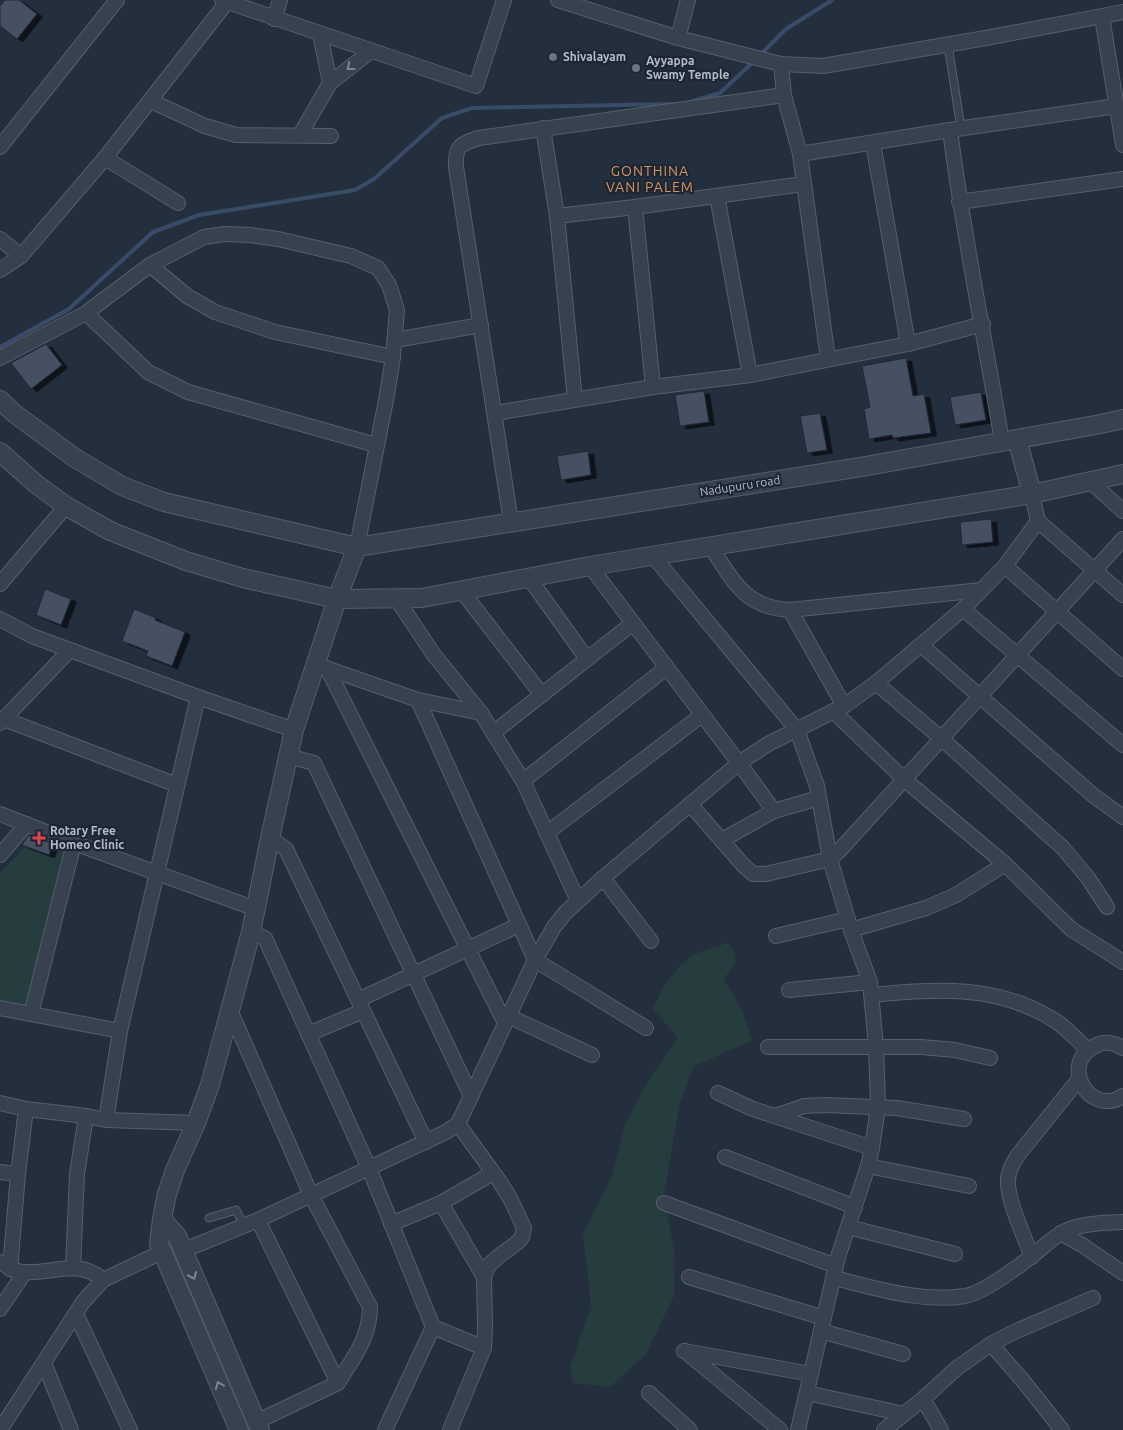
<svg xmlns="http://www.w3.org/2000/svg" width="1123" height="1430" viewBox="0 0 1123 1430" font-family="Ubuntu,sans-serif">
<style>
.green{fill:#263c3f}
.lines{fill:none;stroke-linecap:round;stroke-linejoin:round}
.stream{stroke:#394c67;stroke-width:4}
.building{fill:#455162;stroke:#1f2835;filter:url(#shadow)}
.service-casing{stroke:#565f6c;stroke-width:9}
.minor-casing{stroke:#565f6c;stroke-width:16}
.tertiary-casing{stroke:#565f6c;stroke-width:20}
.service{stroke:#38414e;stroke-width:7}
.minor{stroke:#38414e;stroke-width:14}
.tertiary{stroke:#38414e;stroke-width:18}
.oneway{stroke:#7c8592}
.worship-dot{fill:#6b7280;stroke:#1d2633;stroke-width:2}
.health-dot{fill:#e0444e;stroke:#1d2633;stroke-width:2}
.labels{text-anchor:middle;stroke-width:4.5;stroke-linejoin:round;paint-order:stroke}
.poi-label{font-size:12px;font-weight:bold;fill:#b4bcc9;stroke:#1d2633;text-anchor:start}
.street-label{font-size:12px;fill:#b4bcc9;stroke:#1d2633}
.neighbourhood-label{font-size:14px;letter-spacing:1px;fill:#d59563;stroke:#1d2633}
</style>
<defs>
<filter id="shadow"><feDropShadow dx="5.5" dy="3" stdDeviation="0" flood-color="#0009"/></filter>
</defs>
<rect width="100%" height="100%" fill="#242f3e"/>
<g class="green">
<polygon points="32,840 63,852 27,1009 0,1005 0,873"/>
<path d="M728 943 735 954 736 961 724 979 743 1012 752 1041 694 1066 680 1102 664 1195 675 1255 674 1296 645 1355 610 1387 573 1383 570 1367 591 1306 583 1234 612 1176 625 1124 645 1086 678 1038 653 1009C660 990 679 961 698 953 708 948 719 946 728 943Z"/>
</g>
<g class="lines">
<g class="stream">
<polyline points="761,54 786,29 832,0"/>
<polyline points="690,102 720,93 754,61"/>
<polyline points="0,347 69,309 153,232 199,215 355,190 374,179 442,118 472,108 671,104"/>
</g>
</g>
<g class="building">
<polygon points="5,0 19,0 37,14 17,39 0,26 0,6"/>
<polygon points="46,344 62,365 31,389 11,363"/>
<polygon points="906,358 913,396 924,394 931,433 893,438 892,435 869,439 864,409 870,407 862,366"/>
<polygon points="704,391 709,422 680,426 675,395"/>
<polygon points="981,392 986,420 955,425 950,397"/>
<polygon points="820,413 827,450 807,453 800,416"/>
<polygon points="588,451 591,475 561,480 557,456"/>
<polygon points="991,519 993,542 962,545 960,522"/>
<polygon points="45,589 71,599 61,625 36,615"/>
<polygon points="134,609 156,618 155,620 185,632 172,666 146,656 148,651 122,641"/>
<polygon points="29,835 53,844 49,855 22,845"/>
</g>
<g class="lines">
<g class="service-casing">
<g id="service">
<polyline points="948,45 961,128"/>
<polyline points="209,1218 236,1210 244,1225"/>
</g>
</g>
<g class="minor-casing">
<g id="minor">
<polyline points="222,0 476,86 504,0"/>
<polyline points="558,0 678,38 688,0"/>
<polyline points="1102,17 1123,145"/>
<polyline points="274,19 280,0"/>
<polyline points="320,34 330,83"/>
<polyline points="678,38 781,64 823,66 986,38 1123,12"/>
<polyline points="781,64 784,95 800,154 828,359"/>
<polyline points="151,101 205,126 236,135 331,136"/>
<polyline points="543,128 557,216 635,207 653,387"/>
<path d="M950 130C963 234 985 338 1002 442"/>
<polyline points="300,135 330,83 371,51"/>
<polyline points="873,143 908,344"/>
<polyline points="0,147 117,0"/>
<polyline points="800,154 950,130 1117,106"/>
<polyline points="105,158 178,203"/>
<polyline points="717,196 750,375"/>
<polyline points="959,202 1123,179"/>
<polyline points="635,207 803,184"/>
<polyline points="557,216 575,400"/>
<polyline points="0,239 21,256"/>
<polyline points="150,265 187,296 215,312 275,332 393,357"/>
<polyline points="0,270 21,256 105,158 227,2"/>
<polyline points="86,313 148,372 188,392 376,445"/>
<polyline points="395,340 481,325"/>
<polyline points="0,358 86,313 150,265 204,237 225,234 250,235 278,239 351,256 378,268 389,285 397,310 393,357 387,395 357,547"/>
<polyline points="495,413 653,387 750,375 908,344 983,324"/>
<polyline points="1090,481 1123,511"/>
<polyline points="1038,521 1123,595"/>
<path d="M511 522 456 167C455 146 460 144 479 138L784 95"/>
<path d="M711 547C734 582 744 607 790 610L981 590"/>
<polyline points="653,556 797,730 817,786 830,859 851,930 870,982 876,1047 878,1107 872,1148 868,1166 838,1257 798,1430"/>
<polyline points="590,566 739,763 774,811"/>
<polyline points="1005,566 1123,669"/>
<polyline points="529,578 587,659"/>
<polyline points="0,584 66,506"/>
<polyline points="461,590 542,695"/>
<polyline points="396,598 434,655 481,713 523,781 578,901"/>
<polyline points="963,609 1123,745"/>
<polyline points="790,610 844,706"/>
<polyline points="0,619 32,636 198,697 294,730"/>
<polyline points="921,645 1094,796 1123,817"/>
<polyline points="323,667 418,700 481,713"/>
<polyline points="327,668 505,1023"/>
<polyline points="876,683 942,739 1063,848 1088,878 1107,907"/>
<polyline points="418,700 535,960 646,1028"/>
<polyline points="833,711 905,780 1005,864 1071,929 1123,962"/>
<polyline points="4,719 177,785"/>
<polyline points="0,723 70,650"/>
<polyline points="493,733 633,623"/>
<polyline points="288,756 314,763 471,1096"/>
<polyline points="523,781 666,668"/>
<polyline points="690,804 743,865 753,874 766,874 830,859 839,851 1123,539"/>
<polyline points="0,814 74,843 256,909"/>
<polyline points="547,833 702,715"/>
<polyline points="270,838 286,849 426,1142"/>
<polyline points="722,840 774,811 819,798"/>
<polyline points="0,855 27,824"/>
<polyline points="603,878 651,941"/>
<polyline points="851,930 926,908 956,895 1005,864"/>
<polyline points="251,932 265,938 369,1168 433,1327 385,1430"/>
<polyline points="776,936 848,919"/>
<polyline points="789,990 870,982"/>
<path d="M872 995C936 989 997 984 1054 1020 1066 1027 1077 1040 1088 1050"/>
<polyline points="358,1000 519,925"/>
<polyline points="0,1008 120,1031"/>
<path d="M230 1010 311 1195 370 1307C370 1338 353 1358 338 1383"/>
<polyline points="31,1014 74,843"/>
<polyline points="508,1016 592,1055"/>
<polyline points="308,1034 363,1011"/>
<polyline points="768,1047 921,1047 955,1050 990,1058"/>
<path d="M1123 1048C1115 1043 1105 1041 1097 1045 1058 1061 1088 1118 1123 1096"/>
<polyline points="718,1093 753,1109 872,1148"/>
<polyline points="0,1103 26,1109 86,1116 106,1120 196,1123"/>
<polyline points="775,1116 804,1106 825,1105 897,1108 964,1119"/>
<polyline points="106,1120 120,1031 198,697"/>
<polyline points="725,1157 855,1207"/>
<polyline points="868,1166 969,1186"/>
<polyline points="0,1172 18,1174"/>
<polyline points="441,1203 493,1173"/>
<polyline points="664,1203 836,1266"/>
<polyline points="391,1224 441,1203 484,1277"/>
<polyline points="848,1227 955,1254"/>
<polyline points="1061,1233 1082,1245 1123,1273"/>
<polyline points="182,1251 258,1220 446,1132 458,1124 535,960 554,927 565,913 603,878 739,763 768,744 844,706 876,683 963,609 1005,566 1038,521 1032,494"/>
<path d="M1032 1257C1025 1238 1007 1200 1008 1181 1008 1171 1013 1163 1018 1155L1079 1079"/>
<path d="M0 1262C8 1267 15 1272 25 1272 54 1274 78 1258 103 1280"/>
<polyline points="73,1268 77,1174 86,1116"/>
<polyline points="10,1269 18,1174 26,1109"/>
<polyline points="689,1277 824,1318"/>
<path d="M834 1278C876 1288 921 1303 965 1296 983 1293 1018 1267 1033 1255 1042 1248 1050 1240 1060 1234 1077 1223 1103 1223 1123 1222"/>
<polyline points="0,1309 25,1272"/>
<polyline points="76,1314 130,1430"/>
<polyline points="433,1327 484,1348"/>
<polyline points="821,1331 903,1354"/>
<polyline points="991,1344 1012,1333 1093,1298"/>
<polyline points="684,1351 811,1374"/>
<polyline points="685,1351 780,1430"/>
<polyline points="44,1363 71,1430"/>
<polyline points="649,1393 690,1430"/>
<polyline points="807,1393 904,1414"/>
<polyline points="923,1399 941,1430"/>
<polyline points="256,1422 338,1383 258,1220"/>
<polyline points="0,1430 83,1302 103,1280 162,1252"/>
<polyline points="450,1430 484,1348 485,1326 484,1277 488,1266 499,1256 518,1242 522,1237 524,1228 511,1200 500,1182 458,1124"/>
<polyline points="884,1430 923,1399 957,1368 991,1344 1024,1382 1062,1430"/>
</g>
</g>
<g class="tertiary-casing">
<g id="tertiary">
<polyline points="0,400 15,414 75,458 122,486 164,502 357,547 861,467 1101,424 1123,419"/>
<polyline points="1017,439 1032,494"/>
<polyline points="0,452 36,484 66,506 110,531 186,561 243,578 337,599 422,598 590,566 1032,494 1123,474"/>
<polyline points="162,1219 177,1236 260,1430"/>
<polyline points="239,1430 159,1244 162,1219 167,1194 175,1170 196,1123 210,1085 251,932 270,838 294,730 337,599 357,547"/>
</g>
</g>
<use href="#service" class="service"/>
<use href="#minor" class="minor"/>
<use href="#tertiary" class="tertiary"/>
</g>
<defs><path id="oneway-chevron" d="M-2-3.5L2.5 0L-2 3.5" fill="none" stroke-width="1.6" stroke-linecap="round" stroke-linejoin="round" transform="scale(1.25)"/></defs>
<g class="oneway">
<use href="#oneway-chevron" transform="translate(350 67) rotate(143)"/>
<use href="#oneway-chevron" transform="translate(193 1276) rotate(67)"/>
<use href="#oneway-chevron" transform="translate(219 1385) rotate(-113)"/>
</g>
<g class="worship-dot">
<circle cx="553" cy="57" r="5"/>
<circle cx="636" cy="68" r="5"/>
</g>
<path class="health-dot" d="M36.5 830.5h5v5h5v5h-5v5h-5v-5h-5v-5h5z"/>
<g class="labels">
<g class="poi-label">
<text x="563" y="61">Shivalayam</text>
<text x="646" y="65">Ayyappa<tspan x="646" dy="14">Swamy Temple</tspan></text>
<text x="50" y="835">Rotary Free<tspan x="50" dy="14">Homeo Clinic</tspan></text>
</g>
<g class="street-label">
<text transform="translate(740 486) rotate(-9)" y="4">Nadupuru road</text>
</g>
<g class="neighbourhood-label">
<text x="650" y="176">GONTHINA<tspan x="650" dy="16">VANI PALEM</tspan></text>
</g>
</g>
</svg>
